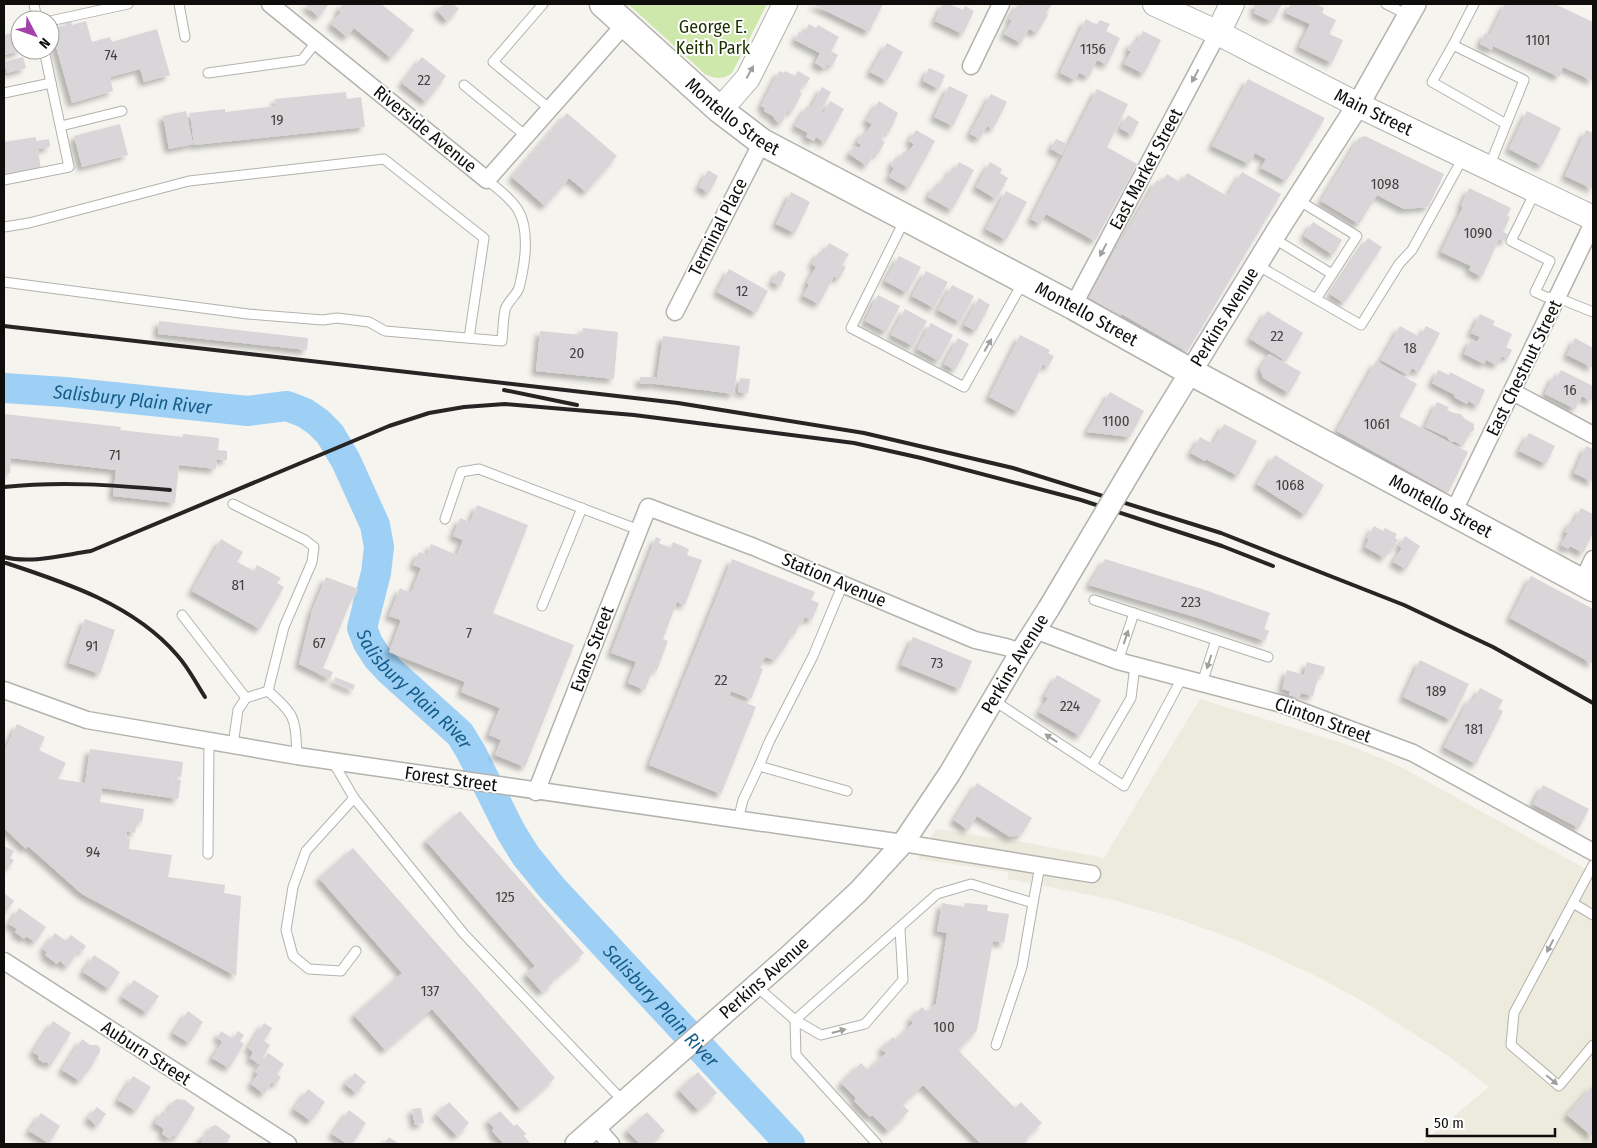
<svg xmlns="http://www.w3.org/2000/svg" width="1597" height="1148" viewBox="0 0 1597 1148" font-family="'Fira Sans Condensed',sans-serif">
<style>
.built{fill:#edebde}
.green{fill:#cde8aa}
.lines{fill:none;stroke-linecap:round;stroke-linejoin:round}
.river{stroke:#9ed0f5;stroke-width:30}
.building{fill:#d9d5d9;filter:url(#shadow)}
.service-casing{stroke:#b3b2ad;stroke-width:11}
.minor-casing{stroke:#b3b2ad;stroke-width:19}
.tertiary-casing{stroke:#b3b2ad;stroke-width:24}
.secondary-casing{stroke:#b3b2ad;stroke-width:26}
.primary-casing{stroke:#b3b2ad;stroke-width:29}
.service{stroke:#fff;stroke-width:9}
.minor{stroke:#fff;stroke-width:16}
.tertiary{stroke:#fff;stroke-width:21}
.secondary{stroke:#fff;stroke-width:24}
.primary{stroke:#fff;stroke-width:26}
.rail{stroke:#262524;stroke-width:4}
.tertiary-bridge-casing{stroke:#b3b2ad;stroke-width:24;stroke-linecap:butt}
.tertiary-bridge{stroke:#fff;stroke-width:21}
.oneway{fill:#9f9f9e}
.labels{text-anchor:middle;stroke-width:4;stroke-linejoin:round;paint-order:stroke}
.number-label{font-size:15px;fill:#424040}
.park-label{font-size:18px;fill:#1f3000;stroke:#fff}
.street-label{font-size:18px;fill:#0f0e0d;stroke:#fff}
.water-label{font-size:19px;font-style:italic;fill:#155d89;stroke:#fff}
</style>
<defs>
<filter id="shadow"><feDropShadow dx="-4.5" dy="4.5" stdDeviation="2.5" flood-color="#0004"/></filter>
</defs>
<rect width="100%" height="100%" fill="#f5f4ef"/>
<polygon class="built" points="1200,699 1342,743 1383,759 1401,767 1593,873 1593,1144 1421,1144 1489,1087 1447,1055 1364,1002 1320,978 1271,955 1223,935 1166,915 1110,899 1008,879 1008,872 918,859 936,829 1028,843 1104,858"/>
<path class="green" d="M628 4H767L732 73C723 80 715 79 705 74Z"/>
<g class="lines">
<path class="river" id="s1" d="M4 388 65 392 248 411 287 406 305 413 318 422 330 434 346 461 375 525 379 547 376 573 362 628 368 643 377 657 389 670 460 734 471 752 511 832 526 856 552 888 790 1144"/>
</g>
<g class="building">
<polygon points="308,4 329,4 319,17 306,6"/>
<polygon points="343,4 381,4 414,30 391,58 354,28 347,37 331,24 341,12 338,10"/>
<polygon points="444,4 453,4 459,9 447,21 437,10"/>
<polygon points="812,4 883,4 869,32"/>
<polygon points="943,4 949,4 963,10 965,6 974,11 963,34 935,21"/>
<polygon points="1018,4 1052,4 1046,13 1048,15 1037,33 1029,29 1021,43 1004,34 1012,20 1009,19"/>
<polygon points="1255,4 1282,4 1274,19 1272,17 1270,21 1254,13 1257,9 1254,7"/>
<polygon points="1291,4 1316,4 1324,8 1322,13 1336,20 1329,34 1343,40 1332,63 1299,47 1310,24 1286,13"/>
<polygon points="1505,4 1555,4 1593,22 1593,81 1563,67 1559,77 1493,46 1492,50 1480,44 1485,33 1490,35"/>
<polygon points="1086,19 1097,25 1100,20 1110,24 1106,31 1120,38 1107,65 1097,60 1089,77 1079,73 1075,80 1060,73"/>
<polygon points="71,20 72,25 86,21 92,42 110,37 112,42 157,29 170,75 144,82 140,69 110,77 113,91 72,103 51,29 66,25 65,22"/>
<polygon points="809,24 816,28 818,25 839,37 831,51 838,55 832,66 828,64 825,69 815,63 820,53 795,40 799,32 804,34"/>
<polygon points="20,31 20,51 4,55 4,35"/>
<polygon points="1143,31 1161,40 1144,74 1124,64 1131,51 1128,50 1132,42 1136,44"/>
<polygon points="887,43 903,52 887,81 870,72"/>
<polygon points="23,57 26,68 7,73 4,62"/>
<polygon points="422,57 446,76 426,102 402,83"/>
<polygon points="929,68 945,75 939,89 923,81"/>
<polygon points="779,71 784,73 785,71 795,76 798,71 810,78 806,85 804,83 799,92 802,93 792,112 788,110 782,122 778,122 775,120 773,116 764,111 765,108 761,106"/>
<polygon points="1248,79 1325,118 1286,181 1261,168 1266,159 1255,153 1249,164 1212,146"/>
<polygon points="949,86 968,95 953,126 934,117"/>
<polygon points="822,87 831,92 820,112 823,114 830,101 844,109 825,143 816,137 814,141 806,137 808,133 795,126 807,106 811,108"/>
<polygon points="1097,89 1128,104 1107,147 1137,164 1095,241 1046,214 1040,224 1031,219"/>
<polygon points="346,92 347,99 361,97 365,127 194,145 190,113 225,109 225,112 276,106 275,99"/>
<polygon points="991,94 1007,102 993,129 987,126 980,139 970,134"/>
<polygon points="879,101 898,113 889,133 886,131 881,139 885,142 877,155 874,153 867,166 849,154 855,146 859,148 861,145 857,142 864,131 866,133 872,124 866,121"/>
<polygon points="186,111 193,144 169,149 163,116"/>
<polygon points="1527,111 1561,128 1542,166 1509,149"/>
<polygon points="567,113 617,156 586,192 569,178 545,206 512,177"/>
<polygon points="1128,115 1139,122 1132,135 1120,128"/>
<polygon points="120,124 128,155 82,167 74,136"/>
<polygon points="916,130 935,141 909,188 889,177 894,168 891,166 895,158 899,160 904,151 908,153 914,144 909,141"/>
<polygon points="1586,130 1593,133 1593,189 1565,176"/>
<polygon points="1365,136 1444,174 1428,207 1404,209 1377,195 1359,224 1321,201 1359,138"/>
<polygon points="36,137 36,141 49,139 50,147 38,149 41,170 4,176 4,142"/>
<polygon points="1056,139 1067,144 1062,155 1051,149"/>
<polygon points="959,162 974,170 952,210 928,197 934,186 937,188 942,179 945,180 952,168 955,169"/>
<polygon points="990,162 1002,169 1000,173 1008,178 996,199 976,187"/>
<polygon points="708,170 718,176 709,193 699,187"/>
<polygon points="1242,172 1281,194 1187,352 1122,314 1120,316 1088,297 1157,180 1161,183 1167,174 1181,183 1187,173 1227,196"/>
<polygon points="1469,188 1511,208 1507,216 1510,217 1503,232 1508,234 1505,241 1499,239 1482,277 1469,270 1471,266 1441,252 1463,207 1461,206"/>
<polygon points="1006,191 1027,202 1006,240 986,229"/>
<polygon points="791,192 810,202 795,233 776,224"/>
<polygon points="1313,222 1342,240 1333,255 1304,236"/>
<polygon points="1368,238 1382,247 1344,303 1330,294"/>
<polygon points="829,243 849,254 842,265 846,267 839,279 834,276 819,304 803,296 809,285 807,283 816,267 812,264 819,252 823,254"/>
<polygon points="899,256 921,267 907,293 885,281"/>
<polygon points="729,269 768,291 756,313 717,292"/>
<polygon points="779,270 786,274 780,286 772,282"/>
<polygon points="926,271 948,282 934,308 912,296"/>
<polygon points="952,285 974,296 960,322 938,310"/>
<polygon points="878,295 900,306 886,332 865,321"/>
<polygon points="979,298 990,305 976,331 964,325"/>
<polygon points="905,309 927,321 913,346 891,335"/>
<polygon points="1267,311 1303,333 1286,361 1250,339"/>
<polygon points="1480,314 1495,321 1493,325 1512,334 1506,347 1512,350 1508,358 1502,356 1497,365 1486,360 1484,364 1464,354 1471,339 1477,342 1480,337 1471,333"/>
<polygon points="159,321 308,338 307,350 158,334"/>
<polygon points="931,323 953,335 939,361 917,349"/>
<polygon points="1400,326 1420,337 1426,326 1440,333 1419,372 1412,368 1408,375 1381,360"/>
<polygon points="583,328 618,332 614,379 536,371 540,331 582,335"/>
<polygon points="1020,335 1050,350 1048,353 1054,356 1048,367 1043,364 1018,412 989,397"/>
<polygon points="663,336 740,346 734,394 656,384"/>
<polygon points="958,338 969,344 955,370 944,364"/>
<polygon points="1575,338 1593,348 1593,368 1567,355"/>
<polygon points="1269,354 1301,372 1289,393 1263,378 1260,369"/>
<polygon points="1376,361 1417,384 1399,416 1468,452 1448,493 1337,431"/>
<polygon points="1438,370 1449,375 1450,372 1485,390 1478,406 1468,401 1467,404 1454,397 1455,395 1432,383"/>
<polygon points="1561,370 1593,386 1593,396 1591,401 1582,396 1575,409 1545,394 1554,375 1557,377"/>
<rect x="640" y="377" width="16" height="7"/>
<polygon points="740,378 750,379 748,393 738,392"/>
<polygon points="1110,392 1144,411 1130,437 1087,432"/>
<polygon points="1437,402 1449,407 1447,410 1454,413 1461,414 1465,419 1474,424 1474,430 1469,434 1463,446 1456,442 1451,442 1447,437 1425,427"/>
<polygon points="4,414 121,427 120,430 183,437 183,434 219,438 218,450 227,451 227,460 217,459 216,469 179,465 175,503 113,496 116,470 11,458 10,473 4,473"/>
<polygon points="1224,424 1257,441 1238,476 1206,459 1205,461 1191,453 1200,437 1213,444"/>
<polygon points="1529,433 1555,446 1546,464 1519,451"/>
<polygon points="1586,446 1593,449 1593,482 1574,473"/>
<polygon points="1275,455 1324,485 1305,515 1257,484"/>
<polygon points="477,505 528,525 493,613 574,645 525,767 495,755 501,740 489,735 500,708 461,692 465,682 389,652 401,620 389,616 400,588 411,593 421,568 413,565 419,552 427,555 431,544 457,555 463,540 453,536 460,518 470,522"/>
<polygon points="1581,508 1593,514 1593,533 1583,553 1570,546 1568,549 1561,545 1568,533 1565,532 1571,521 1573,523"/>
<polygon points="1374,526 1383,531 1385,528 1397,534 1395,538 1398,540 1392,550 1390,548 1385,558 1365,547 1369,539 1367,538"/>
<polygon points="1405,536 1420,546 1406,569 1393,562 1402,548 1399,546"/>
<polygon points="656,537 661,539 659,543 671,548 673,542 689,549 687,555 702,560 685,605 677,602 663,639 668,641 657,670 653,669 645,690 628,683 636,662 611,653"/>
<polygon points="221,539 243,552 237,562 254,571 257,565 281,578 277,583 284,587 260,629 192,591"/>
<polygon points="732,559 815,592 811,600 819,603 812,620 805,617 802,623 800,622 795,634 792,633 788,643 775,660 765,657 760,668 763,669 751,699 731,691 729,696 756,707 721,794 649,765"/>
<polygon points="1105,559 1205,590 1270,613 1264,629 1269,631 1265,641 1198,618 1089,585"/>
<polygon points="1531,576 1593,609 1593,664 1510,618"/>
<polygon points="326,577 358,589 356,596 353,596 323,668 333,672 330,679 299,664 312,611"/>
<polygon points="85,619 115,630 100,674 69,663"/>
<polygon points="913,637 972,661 960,689 901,665"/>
<polygon points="1420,660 1469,684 1451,720 1403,697"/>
<polygon points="1307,662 1325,667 1323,675 1319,674 1313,696 1301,693 1299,698 1289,695 1290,691 1282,689 1287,670 1304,675"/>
<polygon points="1057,675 1101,700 1080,736 1039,712 1048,698 1045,696"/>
<polygon points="335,677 355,685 353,690 334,682"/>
<polygon points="1480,688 1503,700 1498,709 1503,711 1476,764 1444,747 1470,698 1474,700"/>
<polygon points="17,724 45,737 39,750 66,763 58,779 85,783 90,749 183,762 181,777 175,776 174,779 181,780 178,799 102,788 100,802 144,809 142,822 137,821 135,833 127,831 126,838 130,839 129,849 172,855 168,877 225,885 224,893 241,896 236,976 82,894 28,846 26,849 4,828 4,752"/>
<polygon points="977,783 1032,818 1021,835 1010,837 977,816 968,830 954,820"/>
<polygon points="1543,785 1589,809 1579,828 1533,804"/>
<polygon points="460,811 584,953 551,981 553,983 542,992 526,974 535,966 426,841"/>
<polygon points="4,846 14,851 10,858 14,860 10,866 7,864 4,869"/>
<polygon points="353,848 555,1078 520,1109 432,1009 385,1050 354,1015 402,973 319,878"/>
<polygon points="4,893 14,901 4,914"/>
<polygon points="942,903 964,907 965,903 988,905 987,911 1009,914 1004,943 993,941 977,1030 958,1050 1015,1108 1021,1102 1042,1123 1026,1138 1028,1140 1024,1144 978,1144 980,1143 923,1085 902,1104 909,1111 888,1131 872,1115 870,1117 854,1101 856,1098 841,1083 861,1063 868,1070 886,1053 881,1049 893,1037 896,1040 913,1023 910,1019 922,1007 927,1012 936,1004 947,933 937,931"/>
<polygon points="19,908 46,927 35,942 26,936 24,939 15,932 17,929 9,924"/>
<polygon points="55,933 66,941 71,935 86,946 83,951 80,949 67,967 60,961 57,964 45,955 47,952 43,949"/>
<polygon points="94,955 120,972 109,989 83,972"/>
<polygon points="134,980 159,996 147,1013 122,997"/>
<polygon points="188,1011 203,1022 189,1043 173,1033"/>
<polygon points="53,1021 71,1033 51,1065 45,1061 44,1063 38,1059 39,1056 33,1052"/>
<polygon points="264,1023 272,1028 264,1041 270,1045 259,1064 250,1058 253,1052 248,1048"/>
<polygon points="221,1031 233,1039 238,1031 244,1035 240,1041 244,1044 229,1068 212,1058 223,1041 217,1038"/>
<polygon points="82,1039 90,1045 97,1045 100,1048 100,1052 95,1059 94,1063 80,1081 62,1070"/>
<polygon points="268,1053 284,1064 277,1074 281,1077 276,1084 272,1082 264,1094 251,1084 258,1074 255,1072"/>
<polygon points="698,1072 717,1093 698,1110 679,1090"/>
<polygon points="355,1073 366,1082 356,1093 345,1084"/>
<polygon points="133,1076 151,1087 136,1111 118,1100"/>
<polygon points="1593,1085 1593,1137 1567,1115"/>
<polygon points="308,1089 325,1102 311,1121 294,1109"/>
<polygon points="177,1099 185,1100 195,1108 177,1137 173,1135 170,1139 162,1134 164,1129 155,1123 162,1111 166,1114 174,1101"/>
<polygon points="449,1102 469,1123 457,1136 436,1114"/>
<polygon points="97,1107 106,1114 97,1126 88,1118"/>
<polygon points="421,1108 424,1123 415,1125 412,1109"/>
<polygon points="349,1110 366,1123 352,1144 347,1144 332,1134"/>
<polygon points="500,1111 514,1126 517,1124 526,1134 524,1136 530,1143 529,1144 504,1144 492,1131 494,1128 488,1121"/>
<polygon points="647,1112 665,1131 650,1144 640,1144 627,1131"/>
<polygon points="41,1113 60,1126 49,1143 29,1131"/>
<polygon points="216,1125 231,1136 226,1144 201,1144 201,1137 206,1135 212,1126"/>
<polygon points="389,1137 399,1144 384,1144"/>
</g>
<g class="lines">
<g class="service-casing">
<g id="service">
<polyline points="34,4 37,20"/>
<polyline points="179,4 185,37"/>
<polyline points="543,4 493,62 550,109"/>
<polyline points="1386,4 1408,15"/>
<polyline points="1474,4 1453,45 1524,80 1489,167"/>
<polyline points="50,21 128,4"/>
<polyline points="1453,45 1432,82 1506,124"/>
<polyline points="208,73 302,60 317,41"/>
<polyline points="464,85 526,136"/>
<polyline points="4,93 51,83 44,50"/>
<polyline points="61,126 122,111"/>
<polyline points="4,180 69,167 51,83"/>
<polyline points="1535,192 1511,241 1550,261 1535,292 1546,297 1558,298 1593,312"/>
<polyline points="1298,200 1357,236 1316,299"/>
<polyline points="905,219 851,328 964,387 1023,282"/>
<polyline points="4,227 29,223 189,181 384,159 484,238 469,338"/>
<polyline points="1273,238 1332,274"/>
<polyline points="1257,265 1361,325 1399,264 1412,250 1464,156"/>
<path d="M4 282 248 314 323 320 337 318 369 322 385 331 502 341C503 331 503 320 505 310 507 302 516 296 519 288 522 276 524 265 525 254 528 213 517 204 487 180"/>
<polyline points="233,504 305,540 314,547 312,562 284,627 268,691"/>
<polyline points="445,519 461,472 479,469 639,530"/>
<polyline points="843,584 813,656 769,742 759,766 847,791"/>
<polyline points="1094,600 1268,657"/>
<polyline points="542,606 582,508"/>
<polyline points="182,615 246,698"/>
<polyline points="1118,661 1134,613"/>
<polyline points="1202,683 1216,640"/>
<polyline points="993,700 1124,786 1182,678"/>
<path d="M233 745 238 710 246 698 268 691C297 716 295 719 297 756"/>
<polyline points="333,762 354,798 464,934 624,1102"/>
<polyline points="1092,765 1131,698 1135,665"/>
<polyline points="354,798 306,851 293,887 286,930 293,956 309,969 341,971 356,951"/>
<polyline points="738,820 743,800 759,766"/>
<polyline points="208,854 209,741"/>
<polyline points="1593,865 1514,1013 1511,1045 1559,1086 1593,1045"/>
<polyline points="1573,903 1593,915"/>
<polyline points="756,986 795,1020 821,1035 865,1024 903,980 900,929"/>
<polyline points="996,1045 1022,967 1033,903"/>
<polyline points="877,1144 796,1055 795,1020 937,894 971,884 1033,903 1040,866"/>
</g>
</g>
<g class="minor-casing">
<g id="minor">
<polyline points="270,4 487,180 625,24"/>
<polyline points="971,66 1001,4"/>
<polyline points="1073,306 1218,33"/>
<polyline points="675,312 762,142"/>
<polyline points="1513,392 1593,435"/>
<polyline points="1453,513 1593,223"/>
<polyline points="1582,582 1593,559"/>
<polyline points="1035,630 1118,661 1282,704 1413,753 1593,852"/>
<polyline points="4,690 87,720 297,756 903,843 1092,874"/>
<polyline points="536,792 648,507 754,547 975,640 1006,647 1021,652"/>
<polyline points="4,961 288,1144"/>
<polyline points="596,1127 611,1144"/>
</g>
</g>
<g class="tertiary-casing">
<g id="tertiary">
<path id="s2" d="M1147 443 1279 228 1358 105 1415 4"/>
<path id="s3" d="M576 1144 787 958 858 892 903 843 950 773 1021 652 1049 608"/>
</g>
</g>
<g class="secondary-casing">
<g id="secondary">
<path id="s4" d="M1155 4 1218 33 1358 105 1593 218"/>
<polyline points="1218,33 1232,4"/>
<polyline points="720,110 748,78 785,4"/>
</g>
</g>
<g class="primary-casing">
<g id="primary">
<path id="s5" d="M603 4 720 110 762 142 1073 306 1191 372 1593 588"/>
</g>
</g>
<use href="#service" class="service"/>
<use href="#minor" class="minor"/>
<use href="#tertiary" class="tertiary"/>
<use href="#secondary" class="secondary"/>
<use href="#primary" class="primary"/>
<g class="rail">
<polyline points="4,326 678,403 864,433 1013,468 1221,533 1404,605 1493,647 1593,703"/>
<polyline points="504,390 577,405"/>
<path d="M4 487C61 481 113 485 170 490"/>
<path d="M4 557C31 564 63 555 91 551L389 426 429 413 464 407 505 404 634 415 854 443 921 458 1081 500 1222 546 1273 566"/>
<path d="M6 563C67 583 134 605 177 655 188 667 196 683 205 697"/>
</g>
<g class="tertiary-bridge-casing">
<polyline id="tertiary-bridge" points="1049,608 1147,443"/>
</g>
<use href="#tertiary-bridge" class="tertiary-bridge"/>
</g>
<defs><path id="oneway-solid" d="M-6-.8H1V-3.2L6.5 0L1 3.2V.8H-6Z" transform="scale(1.25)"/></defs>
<g class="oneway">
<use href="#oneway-solid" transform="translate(750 72) rotate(-61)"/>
<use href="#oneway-solid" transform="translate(1195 76) rotate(118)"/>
<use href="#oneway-solid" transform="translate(1103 250) rotate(118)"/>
<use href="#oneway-solid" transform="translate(988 345) rotate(-60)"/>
<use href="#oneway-solid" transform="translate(1126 637) rotate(-71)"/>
<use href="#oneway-solid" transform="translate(1209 662) rotate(108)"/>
<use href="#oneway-solid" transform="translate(1051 738) rotate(-147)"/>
<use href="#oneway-solid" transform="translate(1550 946) rotate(118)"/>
<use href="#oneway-solid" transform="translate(839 1031) rotate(-15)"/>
<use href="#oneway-solid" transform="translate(1552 1080) rotate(40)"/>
</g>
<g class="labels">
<g class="number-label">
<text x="1538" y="45">1101</text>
<text x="1093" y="54">1156</text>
<text x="111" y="60">74</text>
<text x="424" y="85">22</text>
<text x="277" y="125">19</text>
<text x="1385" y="189">1098</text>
<text x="1478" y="238">1090</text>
<text x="742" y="296">12</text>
<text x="1277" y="341">22</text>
<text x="1410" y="353">18</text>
<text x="577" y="358">20</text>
<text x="1570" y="395">16</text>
<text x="1116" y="426">1100</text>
<text x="1377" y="429">1061</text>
<text x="115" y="460">71</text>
<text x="1290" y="490">1068</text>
<text x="238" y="590">81</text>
<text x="1191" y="607">223</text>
<text x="469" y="638">7</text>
<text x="319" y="648">67</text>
<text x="92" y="651">91</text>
<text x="937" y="668">73</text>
<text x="721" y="685">22</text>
<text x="1436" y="696">189</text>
<text x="1070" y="711">224</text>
<text x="1474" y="734">181</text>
<text x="93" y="857">94</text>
<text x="505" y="902">125</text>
<text x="430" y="996">137</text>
<text x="944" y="1032">100</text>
</g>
<g class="park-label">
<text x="713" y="33">George E.<tspan x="713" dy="21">Keith Park</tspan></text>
</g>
<g class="street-label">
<text dy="6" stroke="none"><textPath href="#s4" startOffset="244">Main Street</textPath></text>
<text dy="6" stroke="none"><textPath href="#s5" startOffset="172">Montello Street</textPath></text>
<text transform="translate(425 129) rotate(39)" y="6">Riverside Avenue</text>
<text transform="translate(1146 169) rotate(-62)" y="6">East Market Street</text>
<text transform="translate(718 227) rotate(-63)" y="6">Terminal Place</text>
<text dy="6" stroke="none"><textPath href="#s5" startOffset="578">Montello Street</textPath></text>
<text dy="6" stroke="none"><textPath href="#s2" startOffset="148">Perkins Avenue</textPath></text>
<text transform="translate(1524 368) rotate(-64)" y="6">East Chestnut Street</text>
<text dy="6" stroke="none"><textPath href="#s5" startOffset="981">Montello Street</textPath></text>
<text transform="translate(834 580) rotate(23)" y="6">Station Avenue</text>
<text transform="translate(592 649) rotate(-69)" y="6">Evans Street</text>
<text dy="6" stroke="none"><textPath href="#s3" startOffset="656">Perkins Avenue</textPath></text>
<text transform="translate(1323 720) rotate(20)" y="6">Clinton Street</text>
<text transform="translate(451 779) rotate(8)" y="6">Forest Street</text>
<text dy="6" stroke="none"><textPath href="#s3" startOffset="251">Perkins Avenue</textPath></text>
<text transform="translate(146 1053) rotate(33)" y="6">Auburn Street</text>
</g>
<g class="water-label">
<text dy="7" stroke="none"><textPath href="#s1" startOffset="129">Salisbury Plain River</textPath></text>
<text dy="7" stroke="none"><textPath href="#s1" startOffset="625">Salisbury Plain River</textPath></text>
<text dy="7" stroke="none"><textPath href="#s1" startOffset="1030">Salisbury Plain River</textPath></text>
</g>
</g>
<rect width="1597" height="1148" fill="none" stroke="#0f0e0d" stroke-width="10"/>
<g transform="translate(35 35) rotate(131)"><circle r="24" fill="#ffffff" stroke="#9f9f9e"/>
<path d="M0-4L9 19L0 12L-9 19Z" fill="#a242aa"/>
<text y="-8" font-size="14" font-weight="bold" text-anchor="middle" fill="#0f0e0d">N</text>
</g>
<path d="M1427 1128v8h128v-8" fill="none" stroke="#0f0e0d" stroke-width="2.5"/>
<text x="1434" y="1128" font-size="15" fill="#0f0e0d" stroke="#ffffff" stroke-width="4" paint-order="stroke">50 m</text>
</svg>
